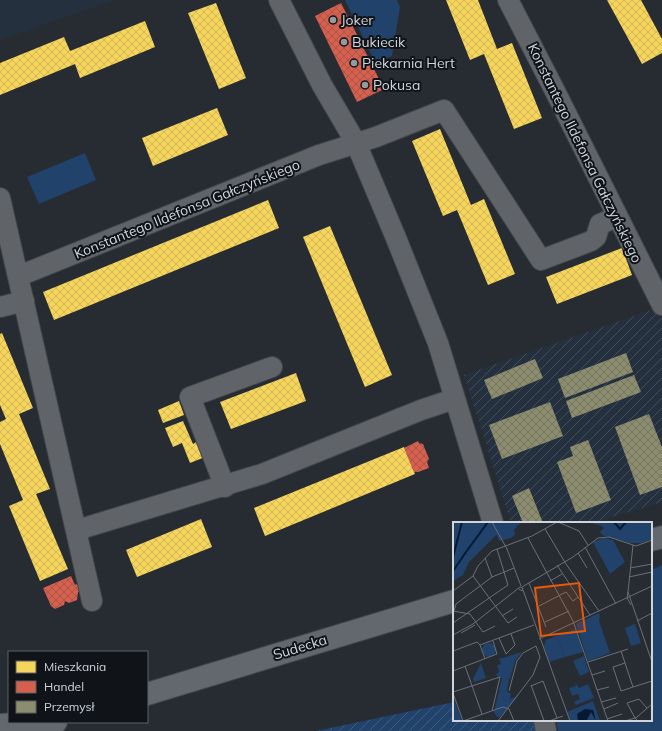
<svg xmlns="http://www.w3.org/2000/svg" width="662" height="731" viewBox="0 0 662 731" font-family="Mulish,sans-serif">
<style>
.built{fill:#25303f}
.industrial{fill:url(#industrial-furrows)}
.park{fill:#20426b}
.garden{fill:url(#garden-furrows)}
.homes{fill:url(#homes-cross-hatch)}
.shops{fill:url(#shops-cross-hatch)}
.industry{fill:url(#industry-cross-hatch)}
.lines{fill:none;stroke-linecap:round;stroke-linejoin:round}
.street-casing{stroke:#43474c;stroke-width:22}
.secondary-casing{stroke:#43474c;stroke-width:24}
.street{stroke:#606469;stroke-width:20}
.secondary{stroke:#62686e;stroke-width:22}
.poi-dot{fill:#959aa0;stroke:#101418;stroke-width:1.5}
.labels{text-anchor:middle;stroke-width:4;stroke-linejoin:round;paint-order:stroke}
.poi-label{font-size:14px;fill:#d0d5dc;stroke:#101418;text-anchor:start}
.street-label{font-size:14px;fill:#d0d5dc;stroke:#101418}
.inset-river{fill:none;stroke:#051933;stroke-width:2}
.inset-road{fill:none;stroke:#6b7076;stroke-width:1}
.view{fill:#e8590c;fill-opacity:0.15;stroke:#e8590c;stroke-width:2}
.inset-edge{fill:none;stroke:#d0d5dc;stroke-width:2}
</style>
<defs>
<pattern id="industrial-furrows" width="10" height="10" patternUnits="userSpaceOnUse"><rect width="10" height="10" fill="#25303f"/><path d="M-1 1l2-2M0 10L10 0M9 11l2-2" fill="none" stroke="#444d5a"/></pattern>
<pattern id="garden-furrows" width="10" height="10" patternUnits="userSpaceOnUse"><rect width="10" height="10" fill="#20426b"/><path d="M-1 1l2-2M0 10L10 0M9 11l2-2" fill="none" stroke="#3f5c80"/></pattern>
<pattern id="homes-cross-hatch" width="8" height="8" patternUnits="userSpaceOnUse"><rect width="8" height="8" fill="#f6d55c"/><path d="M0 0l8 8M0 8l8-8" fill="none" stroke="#d1b757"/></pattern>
<pattern id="shops-cross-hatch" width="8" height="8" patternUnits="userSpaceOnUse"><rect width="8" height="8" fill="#d6604d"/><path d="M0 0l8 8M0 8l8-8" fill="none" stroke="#a8564a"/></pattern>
<pattern id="industry-cross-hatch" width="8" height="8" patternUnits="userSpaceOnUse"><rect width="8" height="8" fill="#8c8c6e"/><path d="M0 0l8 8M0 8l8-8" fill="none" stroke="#757561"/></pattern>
</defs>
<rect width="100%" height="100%" fill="#272c32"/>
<polygon class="built" points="0,0 115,0 0,40"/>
<polygon class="industrial" points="657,308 662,319 662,502 592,523 511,523 464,375"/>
<g class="park">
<polygon points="345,0 397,0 400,7 392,56 375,62"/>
<polygon points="85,153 96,180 39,204 27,177"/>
<polygon points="662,565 662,731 558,731 556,720 651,720 651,570"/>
</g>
<polygon class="garden" points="454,702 454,720 534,720 536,731 316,731"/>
<g class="homes">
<polygon points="446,0 478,0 497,49 512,43 542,118 514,129 484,54 470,60"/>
<polygon points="607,0 641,0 662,39 662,53 642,64"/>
<polygon points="216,3 246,78 219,89 188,13"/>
<polygon points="145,21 155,47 80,78 75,64 0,95 0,63 64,37 70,51"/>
<polygon points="217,108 228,135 153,166 142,138"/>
<polygon points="440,129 471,205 484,199 515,274 488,285 457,210 443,216 412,141"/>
<polygon points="268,200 279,228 54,320 43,292"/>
<polygon points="330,226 392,375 365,387 303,237"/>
<polygon points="622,248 632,275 557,304 546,277"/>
<polygon points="2,333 33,408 19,414 50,489 36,494 68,569 40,581 9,506 23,500 0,444 0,422 6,419 0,405 0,334"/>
<polygon points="296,373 306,401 231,429 220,402"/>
<polygon points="179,401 184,415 163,423 158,410"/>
<polygon points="183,421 193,444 198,441 205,457 190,463 182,443 173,447 165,428"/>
<polygon points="404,447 415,474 265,536 254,508"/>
<polygon points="201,519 212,547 137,577 126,550"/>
</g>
<g class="shops">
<polygon points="341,3 384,89 357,102 315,16"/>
<polygon points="418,441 419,443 423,444 429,459 427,462 429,468 418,472 414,472 404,448"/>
<polygon points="71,576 75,585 79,583 82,590 78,592 77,600 69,603 65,601 64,605 55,609 51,606 43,588"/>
</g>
<g class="industry">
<polygon points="626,353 633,372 565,398 558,379"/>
<polygon points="535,359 543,378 492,399 484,380"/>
<polygon points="634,375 641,392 572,418 566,401"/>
<polygon points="550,402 563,436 502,459 489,425"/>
<polygon points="649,414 662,447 662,487 640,495 615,427"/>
<polygon points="588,440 611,500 576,513 557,462 573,456 570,447"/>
<polygon points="529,488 543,523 523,523 512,496"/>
</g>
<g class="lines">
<g class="street-casing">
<g id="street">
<polyline points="279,0 322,85 356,143 396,238 438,343 493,523"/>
<polyline points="508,0 555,91 662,305"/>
<polyline points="0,198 92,601"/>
<polyline points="19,276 319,155 376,137 444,110 541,260 591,241 596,237 600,224 617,217"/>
<polyline points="0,307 24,301"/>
<polyline points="225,487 190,397 272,367"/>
<polyline points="77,530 262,474 421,410 454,399"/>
<polyline points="544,720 546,731"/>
</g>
</g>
<g class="secondary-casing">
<g id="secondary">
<polyline points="651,540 662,537"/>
<polyline points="147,694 454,601"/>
<polyline points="0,725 56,722"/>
</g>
</g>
<use href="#street" class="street"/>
<use href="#secondary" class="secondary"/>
</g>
<g class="poi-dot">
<circle cx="333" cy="20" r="4"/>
<circle cx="344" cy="42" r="4"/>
<circle cx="354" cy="63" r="4"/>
<circle cx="365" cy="85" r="4"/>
</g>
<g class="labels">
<g class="poi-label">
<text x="341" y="25">Joker</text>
<text x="352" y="47">Bukiecik</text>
<text x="362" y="68">Piekarnia Hert</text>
<text x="373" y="90">Pokusa</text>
</g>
<g class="street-label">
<text transform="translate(585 153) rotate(64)" y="5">Konstantego Ildefonsa Gałczyńskiego</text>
<text transform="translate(187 209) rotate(-22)" y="5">Konstantego Ildefonsa Gałczyńskiego</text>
<text transform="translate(300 647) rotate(-17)" y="5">Sudecka</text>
</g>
</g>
<g transform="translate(453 522)">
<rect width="199" height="199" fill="#272c32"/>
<path d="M29 128a7 7 0 1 1 14 0a7 7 0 1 1-14 0ZM69 130 62 139 57 157 53 156 56 157 54 170 58 171 57 177 65 174 47 195H44L41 190 49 156 42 153 46 150 44 143 48 142 46 137ZM122 160 126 166 135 162 141 176 123 183 121 180 127 177 125 172 119 174 116 166 123 164Z" fill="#20426b"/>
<path d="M0 0H68L61 8 62 13 58 16 46 19 44 13 41 15 16 40 10 53 0 59ZM134 0H199V17L189 21H177L149 13 147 10 151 6 149 4ZM144 92H147L146 99 157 131 135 139 123 102ZM182 102 188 121 178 124 172 106ZM104 114 112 135 96 140 91 124 93 118ZM131 134 136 150 127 154 120 139ZM28 141 33 156 21 160 20 157ZM140 179 147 199H118L114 190Z" fill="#20426b"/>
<path d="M151 16 160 18 172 40 157 52 140 20ZM123 107 130 130 112 135 104 114ZM0 175 9 199H0Z" fill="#20426b"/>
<path d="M132 187 140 188 143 199 138 190 134 198 125 199 124 192Z" fill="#051933"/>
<path class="inset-river" d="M161 0 167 7 173 0M13 30 35 0M0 35 9 0M0 49 13 30"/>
<path class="inset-road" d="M39 0 54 27 68 64M105 0 126 9 135 23M92 7 113 42 146 89M75 16 120 99 155 199M132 25 163 82M125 31 134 46M32 36 39 55M104 43 137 93M177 46 199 42M20 54 55 101 64 95M176 55 199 50M97 59 109 52M76 61 93 105M69 65 120 35 145 16 156 15 183 24 199 18M70 68 117 199M0 69 20 54 25 44 39 29 79 14 104 0M175 70 180 23M178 83 174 76 175 70 199 140M86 84 113 70 120 79 125 75M0 89 17 92 30 110 42 104M1 89 3 82 39 55 61 46M49 94 60 87M184 99 199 91M92 100 116 89M0 101 55 63 44 27M8 111 22 103M0 113 20 102 67 65 70 66 69 69 66 67M46 116 53 132 62 123 58 112M86 117 199 64M27 123 32 137M0 129 24 120 27 123 81 103M168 129 172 141 160 145 168 169 180 165M135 140 175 127M172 141 180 165 199 159M12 144 29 192M0 149 44 132 40 119M139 153 152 149M78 163 91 199M78 164 90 159 104 196M144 168 156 165M0 170 47 155 39 189M0 171 10 199 50 185 56 187M148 180 163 176M194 186 186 177 174 181 182 196 184 195 199 182M56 187 61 199M151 187 165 181M154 197 169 192M45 199 80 153 87 135 83 124 70 131 64 139 56 169M96 199 110 194M172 199 182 196 185 199"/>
<path class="view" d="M126 61 132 109 88 114 82 66Z"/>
<rect width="199" height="199" class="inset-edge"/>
</g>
<rect x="8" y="651" width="140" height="72" fill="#101418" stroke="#5d6166"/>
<rect x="16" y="661" width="20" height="12" fill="#f6d55c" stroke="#5d6166"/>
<text x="44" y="671" font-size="12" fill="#d0d5dc">Mieszkania</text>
<rect x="16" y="681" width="20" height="12" fill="#d6604d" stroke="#5d6166"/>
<text x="44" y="691" font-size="12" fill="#d0d5dc">Handel</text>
<rect x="16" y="701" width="20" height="12" fill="#8c8c6e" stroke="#5d6166"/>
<text x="44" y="711" font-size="12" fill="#d0d5dc">Przemysł</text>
</svg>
